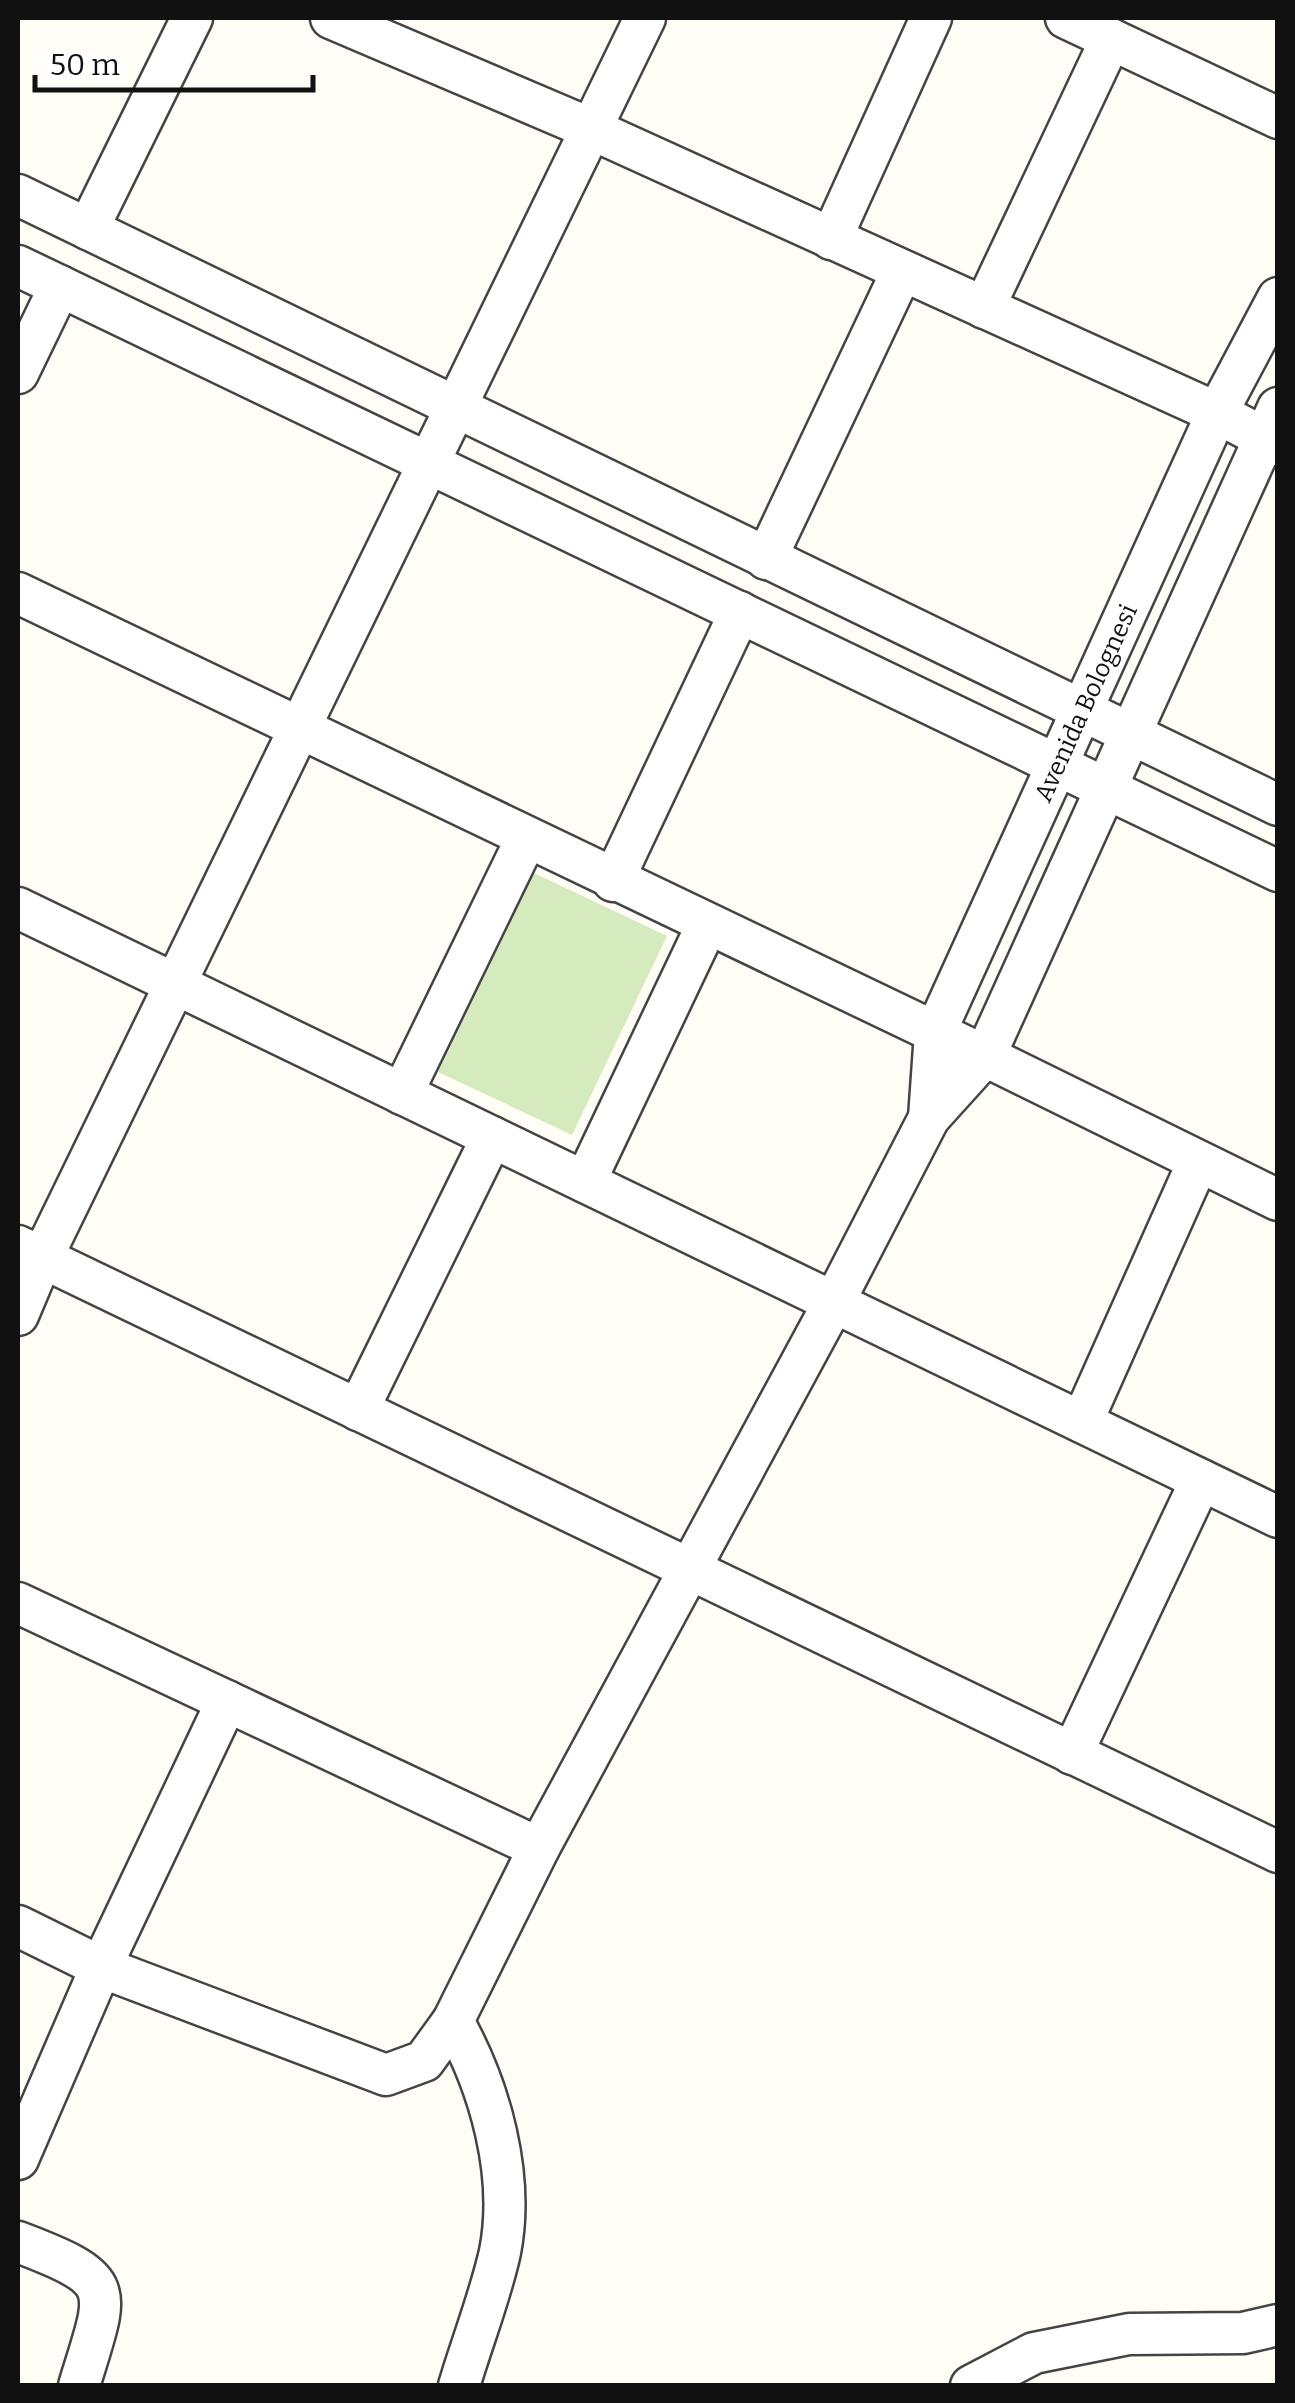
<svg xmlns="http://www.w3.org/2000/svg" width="1295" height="2403" viewBox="0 0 1295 2403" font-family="Bitter,serif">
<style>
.grass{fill:#d5ebbd}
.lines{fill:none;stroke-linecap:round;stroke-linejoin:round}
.minor-casing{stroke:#444;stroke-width:45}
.minor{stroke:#fff;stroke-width:40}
.labels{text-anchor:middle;stroke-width:10;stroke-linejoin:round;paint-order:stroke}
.street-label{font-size:25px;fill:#111;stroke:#fff}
</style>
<rect width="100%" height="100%" fill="#fffdf5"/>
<polygon class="grass" points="534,873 667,936 572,1135 438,1072"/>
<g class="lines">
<g class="minor-casing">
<g id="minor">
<polyline points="331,18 589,128 1217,413 1278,445"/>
<polyline points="1066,18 1278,118"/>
<polyline points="18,195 1278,805"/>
<polyline points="88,229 192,18"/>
<polyline points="831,239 931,18"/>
<polyline points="18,266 1278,871"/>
<polyline points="984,308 1111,39"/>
<polyline points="18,373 60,286"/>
<polyline points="766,559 902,271"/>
<polyline points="18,593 985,1056 1278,1200"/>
<polyline points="613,881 740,612"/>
<polyline points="18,908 1278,1517"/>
<polyline points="402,1094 526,839"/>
<path id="s1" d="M929 1118 935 1033 1217 413 1278 298"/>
<polyline points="585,1182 707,925"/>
<polyline points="18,1246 1278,1852"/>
<polyline points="18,1315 42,1258 645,18"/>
<polyline points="358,1410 492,1137"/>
<polyline points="1082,1422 1198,1162"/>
<polyline points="18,1603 539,1848"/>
<polyline points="1072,1754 1201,1480"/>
<polyline points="18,1926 101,1967 386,2075 424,2061 453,2021 539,1848 834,1302 929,1118 985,1056 1278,408"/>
<path d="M453 2021C490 2087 515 2175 500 2252 490 2297 472 2342 459 2386"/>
<polyline points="18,2159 101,1967 227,1701"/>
<path d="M18 2242C121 2281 109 2287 79 2386"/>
<polyline points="971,2386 1034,2353 1129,2334 1243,2333 1278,2325"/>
</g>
</g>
<use href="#minor" class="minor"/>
</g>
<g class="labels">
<g class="street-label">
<text dy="9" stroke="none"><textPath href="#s1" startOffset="448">Avenida Bolognesi</textPath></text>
</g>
</g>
<rect width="1295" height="2403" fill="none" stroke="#111111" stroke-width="40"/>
<path d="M35 75v15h278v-15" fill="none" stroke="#111111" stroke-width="5"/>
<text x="50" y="75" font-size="30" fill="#111111" stroke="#ffffff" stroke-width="8" paint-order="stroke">50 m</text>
</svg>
